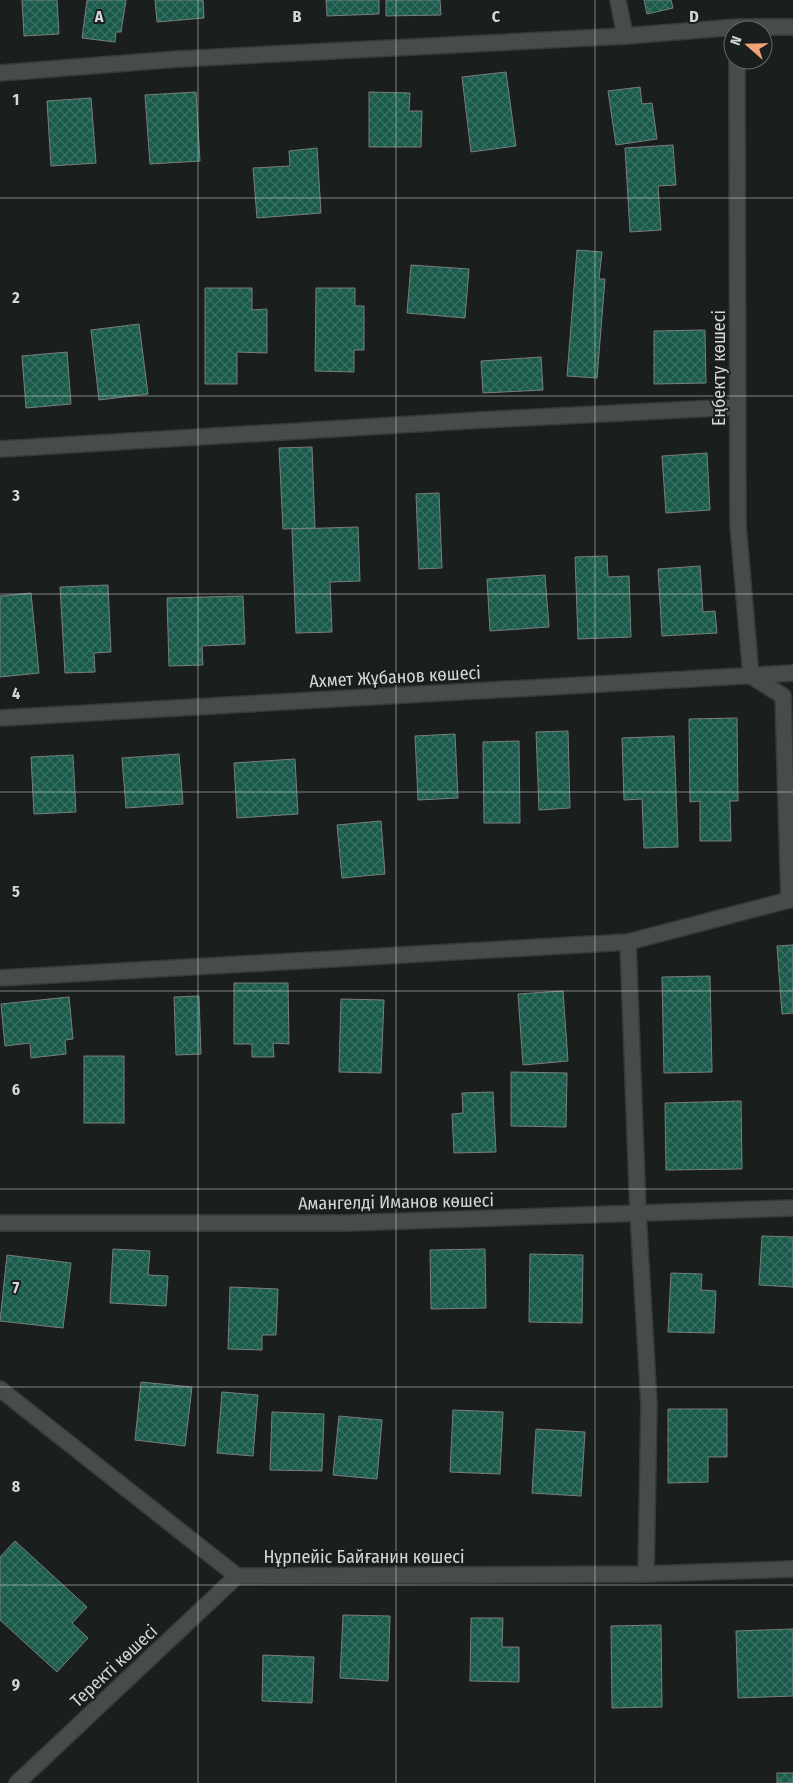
<svg xmlns="http://www.w3.org/2000/svg" width="793" height="1783" viewBox="0 0 793 1783" font-family="'Fira Sans Condensed',sans-serif">
<style>
.building{fill:url(#building-cross-hatch);stroke:#787e7c}
.lines{fill:none;stroke-linecap:round;stroke-linejoin:round}
.minor-casing{stroke:#373a39;stroke-width:18}
.minor{stroke:#474c4b;stroke-width:15}
.grid{fill:none;stroke:#d4d7d6;stroke-width:1;stroke-opacity:0.55}
.labels{text-anchor:middle;stroke-width:4;stroke-linejoin:round;paint-order:stroke}
.street-label{font-size:18px;fill:#d4d7d6;stroke:#1a1f1d}
.grid-label{font-size:16px;text-anchor:middle;font-weight:bold;fill:#d4d7d6;stroke:#1a1f1d;stroke-width:4;stroke-linejoin:round;paint-order:stroke}
</style>
<defs>
<pattern id="building-cross-hatch" width="8" height="8" patternUnits="userSpaceOnUse" patternTransform="scale(1.25)"><rect width="8" height="8" fill="#195a4a"/><path d="M0 0l8 8M0 8l8-8" fill="none" stroke="#3a7163"/></pattern>
</defs>
<rect width="100%" height="100%" fill="#1a1f1d"/>
<g class="building">
<polygon points="22,0 57,0 59,34 24,36"/>
<polygon points="87,0 126,0 121,32 116,32 115,42 82,38"/>
<polygon points="155,0 203,0 204,18 157,22"/>
<polygon points="326,0 379,0 379,14 327,16"/>
<polygon points="386,0 440,0 441,15 386,16"/>
<polygon points="644,0 671,0 673,8 647,14"/>
<polygon points="506,72 516,146 471,152 462,77"/>
<polygon points="640,87 642,104 652,103 657,139 616,145 608,91"/>
<polygon points="196,92 200,161 150,164 145,95"/>
<polygon points="369,92 410,93 409,111 422,111 421,147 369,147"/>
<polygon points="91,98 96,163 51,166 47,101"/>
<polygon points="673,145 676,185 658,186 661,230 630,232 625,148"/>
<polygon points="317,148 321,213 257,218 253,168 290,166 289,151"/>
<polygon points="577,250 602,252 599,279 605,279 597,378 567,376"/>
<polygon points="411,265 469,269 465,318 407,313"/>
<polygon points="205,288 252,288 252,310 267,309 267,353 237,352 237,384 205,384"/>
<polygon points="316,288 355,288 355,306 364,306 364,350 354,350 354,372 315,371"/>
<polygon points="139,324 148,394 99,400 91,330"/>
<polygon points="705,330 706,383 654,384 654,331"/>
<polygon points="67,352 71,404 26,408 22,356"/>
<polygon points="541,357 543,390 483,393 481,361"/>
<polygon points="312,447 315,528 283,529 279,448"/>
<polygon points="707,453 710,510 666,513 662,456"/>
<polygon points="439,493 442,568 419,569 416,494"/>
<polygon points="358,527 360,581 330,582 332,632 296,633 292,529"/>
<polygon points="607,556 608,577 629,576 631,637 578,639 575,557"/>
<polygon points="700,566 703,612 715,611 717,633 662,636 658,569"/>
<polygon points="545,575 549,627 490,631 487,579"/>
<polygon points="108,585 111,652 94,653 95,672 65,673 60,587"/>
<polygon points="31,593 39,673 0,677 0,596"/>
<polygon points="243,596 245,644 202,646 203,665 169,666 167,598"/>
<polygon points="737,718 738,801 730,801 731,841 700,841 700,801 690,802 689,719"/>
<polygon points="568,731 570,808 539,810 536,732"/>
<polygon points="455,734 458,798 418,800 415,736"/>
<polygon points="674,736 678,847 644,848 642,799 624,800 622,738"/>
<polygon points="519,741 520,823 484,823 483,742"/>
<polygon points="179,754 183,804 126,808 122,758"/>
<polygon points="73,755 76,812 34,814 31,757"/>
<polygon points="295,759 298,814 237,818 234,763"/>
<polygon points="381,821 385,874 342,878 337,825"/>
<polygon points="793,945 793,1013 782,1014 777,946"/>
<polygon points="710,976 712,1072 664,1073 662,977"/>
<polygon points="234,983 288,983 289,1044 273,1043 274,1057 252,1057 252,1044 234,1044"/>
<polygon points="563,991 568,1061 523,1065 518,994"/>
<polygon points="199,996 201,1054 176,1055 174,997"/>
<polygon points="69,997 73,1039 65,1040 66,1054 31,1058 30,1043 5,1046 1,1004"/>
<polygon points="341,999 384,1000 381,1073 339,1072"/>
<rect x="84" y="1056" width="40" height="67"/>
<polygon points="511,1072 567,1073 566,1127 511,1126"/>
<polygon points="493,1092 496,1152 454,1153 452,1114 463,1113 462,1093"/>
<polygon points="741,1101 742,1169 666,1170 665,1103"/>
<polygon points="762,1236 793,1237 793,1287 759,1285"/>
<polygon points="113,1249 150,1251 148,1275 168,1276 166,1306 110,1303"/>
<polygon points="485,1249 486,1308 431,1309 430,1250"/>
<polygon points="530,1254 583,1255 582,1323 529,1322"/>
<polygon points="7,1255 71,1263 63,1328 0,1321"/>
<polygon points="671,1273 702,1274 701,1290 716,1291 714,1333 668,1332"/>
<polygon points="230,1287 278,1289 276,1335 262,1335 262,1350 228,1349"/>
<polygon points="141,1382 192,1387 185,1446 135,1440"/>
<polygon points="222,1392 258,1395 253,1456 217,1453"/>
<polygon points="668,1409 727,1409 727,1457 708,1457 708,1482 668,1483"/>
<polygon points="453,1410 503,1412 500,1474 450,1472"/>
<polygon points="272,1412 324,1414 322,1471 270,1470"/>
<polygon points="339,1416 382,1420 377,1479 333,1475"/>
<polygon points="536,1429 585,1432 581,1496 532,1493"/>
<polygon points="15,1541 87,1607 72,1623 88,1638 57,1672 0,1620 0,1557"/>
<polygon points="343,1615 390,1616 388,1681 340,1678"/>
<polygon points="471,1618 503,1618 502,1647 519,1647 519,1682 470,1681"/>
<polygon points="661,1625 662,1707 612,1708 611,1626"/>
<polygon points="793,1629 793,1696 738,1698 736,1631"/>
<polygon points="263,1655 314,1657 312,1703 262,1701"/>
<rect x="777" y="1773" width="16" height="10"/>
</g>
<g class="lines">
<g class="minor-casing">
<g id="minor">
<polyline points="618,0 625,36"/>
<polyline points="737,60 738,525 751,676 783,696 789,900"/>
<polyline points="0,73 178,59 625,36 737,27 793,27"/>
<polyline points="0,449 481,420 737,407"/>
<polyline points="0,718 793,673"/>
<polyline points="628,942 638,1213 649,1404 646,1574"/>
<polyline points="0,978 628,942 793,899"/>
<polyline points="0,1223 345,1223 793,1208"/>
<polyline points="0,1389 237,1576 646,1574 793,1569"/>
<polyline points="17,1783 237,1576"/>
</g>
</g>
<use href="#minor" class="minor"/>
</g>
<path class="grid" d="M198 0V1783M396 0V1783M595 0V1783M0 198H793M0 396H793M0 594H793M0 792H793M0 991H793M0 1189H793M0 1387H793M0 1585H793"/>
<g class="labels">
<g class="street-label">
<text transform="translate(719 368) rotate(-90)" y="6">Еңбекту көшесі</text>
<text transform="translate(395 677) rotate(-3)" y="6">Ахмет Жұбанов көшесі</text>
<text transform="translate(396 1202) rotate(-1)" y="6">Амангелді Иманов көшесі</text>
<text x="364" y="1563">Нұрпейіс Байғанин көшесі</text>
<text transform="translate(114 1666) rotate(-43)" y="6">Теректі көшесі</text>
</g>
</g>
<g class="grid-label">
<text x="99" y="22">A</text>
<text x="297" y="22">B</text>
<text x="496" y="22">C</text>
<text x="694" y="22">D</text>
<text x="16" y="105">1</text>
<text x="16" y="303">2</text>
<text x="16" y="501">3</text>
<text x="16" y="699">4</text>
<text x="16" y="897">5</text>
<text x="16" y="1095">6</text>
<text x="16" y="1293">7</text>
<text x="16" y="1492">8</text>
<text x="16" y="1690">9</text>
</g>
<g transform="translate(748 45) rotate(290)"><circle r="24" fill="#1a1f1d" stroke="#646967"/>
<path d="M0-4L9 19L0 12L-9 19Z" fill="#f0a279"/>
<text y="-8" font-size="14" font-weight="bold" text-anchor="middle" fill="#d4d7d6">N</text>
</g>
</svg>
